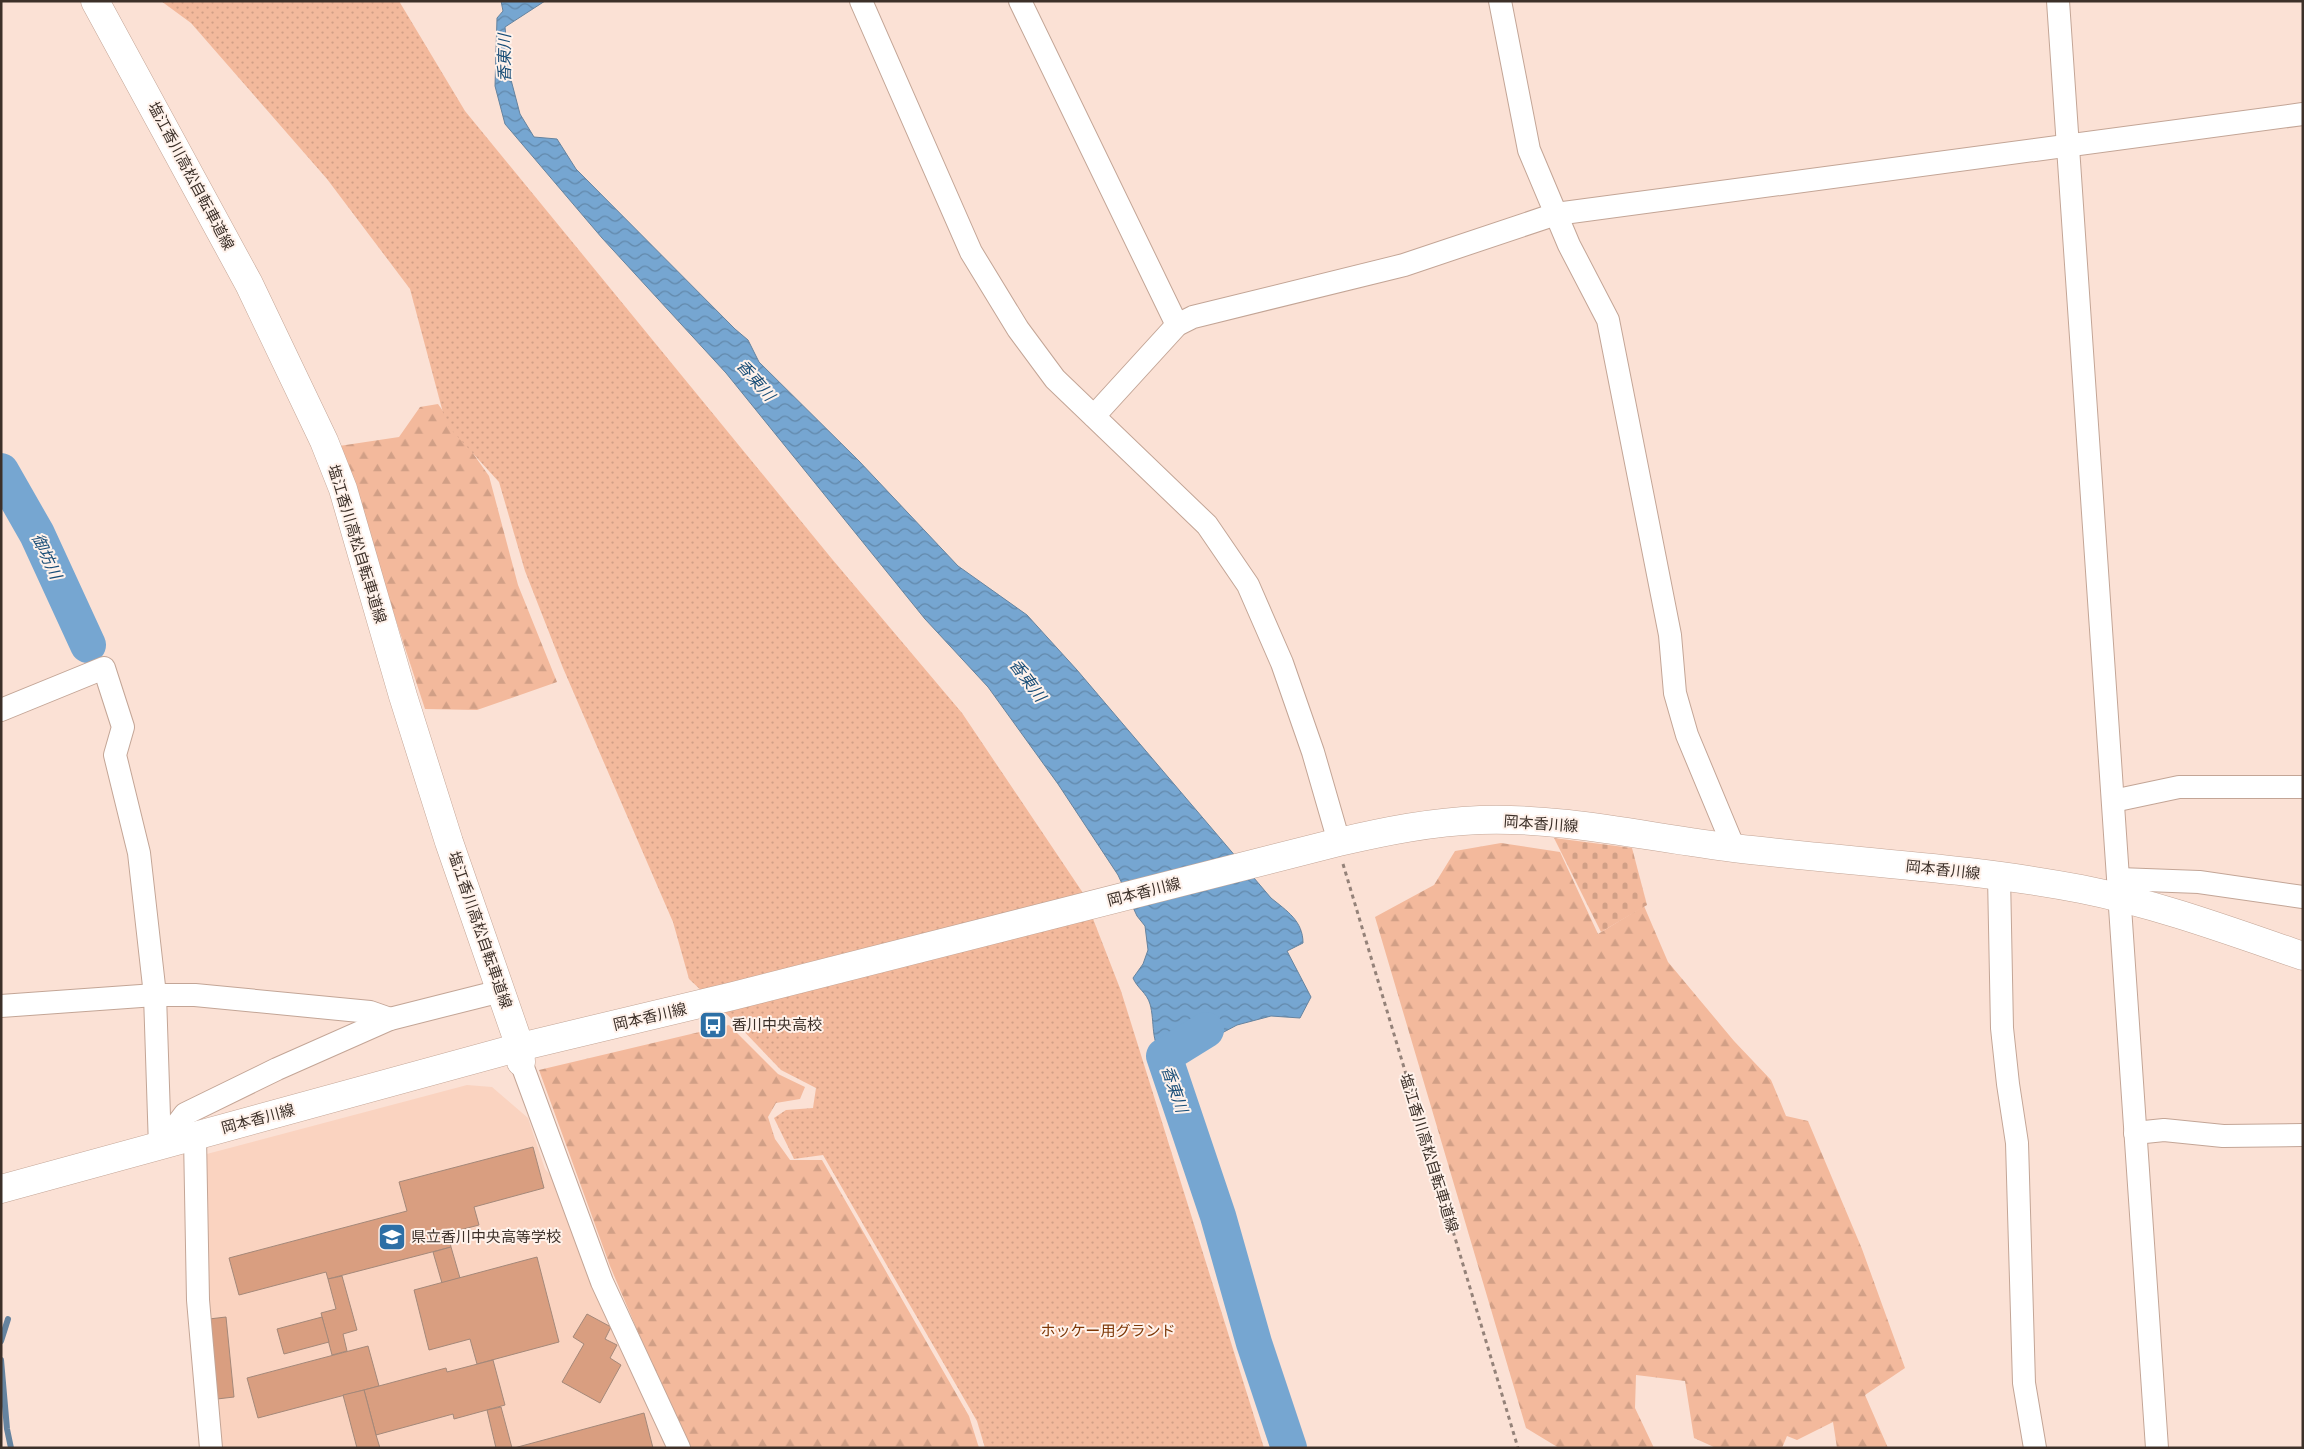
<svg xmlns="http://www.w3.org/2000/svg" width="2304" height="1449" viewBox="0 0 2304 1449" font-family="Signika,'Noto Sans JP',sans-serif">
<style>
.built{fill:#fad3c0}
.forest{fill:url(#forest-firs)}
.cemetery{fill:url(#cemetery-stones)}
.park{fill:url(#park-dots)}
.water{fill:url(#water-waves);stroke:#65839f}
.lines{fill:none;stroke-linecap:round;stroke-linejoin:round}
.stream{stroke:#65839f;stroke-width:6}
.river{stroke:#76a6d1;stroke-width:36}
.building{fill:#d99e80;stroke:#a48879}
.minor-casing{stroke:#c3a596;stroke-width:24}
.major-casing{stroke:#c3a596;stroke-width:29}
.path{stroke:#948279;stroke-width:3;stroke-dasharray:4 4;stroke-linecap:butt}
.minor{stroke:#fff;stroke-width:22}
.major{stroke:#fff;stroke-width:28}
.labels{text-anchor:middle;stroke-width:4;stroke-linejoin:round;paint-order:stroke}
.street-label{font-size:15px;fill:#3c3029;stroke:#fff2eb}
.poi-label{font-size:15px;fill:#3c3029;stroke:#fff2eb;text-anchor:start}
.park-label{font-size:15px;fill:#7d3706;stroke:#fff2eb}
.water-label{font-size:16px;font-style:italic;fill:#184d77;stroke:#fff2eb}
</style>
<defs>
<pattern id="forest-firs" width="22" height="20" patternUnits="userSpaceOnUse" patternTransform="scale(1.25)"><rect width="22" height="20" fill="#f3b99c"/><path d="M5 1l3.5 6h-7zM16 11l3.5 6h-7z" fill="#d19f86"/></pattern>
<pattern id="cemetery-stones" width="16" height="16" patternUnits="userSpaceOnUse" patternTransform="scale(1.25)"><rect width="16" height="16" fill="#f3b99c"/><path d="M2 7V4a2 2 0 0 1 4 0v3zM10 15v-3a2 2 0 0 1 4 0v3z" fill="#d19f86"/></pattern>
<pattern id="park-dots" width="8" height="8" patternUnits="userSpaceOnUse" patternTransform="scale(1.25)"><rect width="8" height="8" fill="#f3b99c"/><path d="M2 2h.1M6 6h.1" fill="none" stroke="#d19f86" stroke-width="1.8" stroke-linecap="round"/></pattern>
<pattern id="water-waves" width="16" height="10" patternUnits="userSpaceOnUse" patternTransform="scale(1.25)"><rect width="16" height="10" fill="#76a6d1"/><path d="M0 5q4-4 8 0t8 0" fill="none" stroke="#6288aa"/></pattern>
</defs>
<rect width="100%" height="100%" fill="#fbe1d5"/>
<polygon class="built" points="467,1085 492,1087 528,1118 545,1169 563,1189 667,1448 220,1448 205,1314 203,1155"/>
<g class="forest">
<polygon points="438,404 489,476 518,585 557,682 477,710 425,709 339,446 399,437 420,407"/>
<polygon points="1501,843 1560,852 1598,934 1644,906 1668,962 1734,1041 1771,1080 1786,1116 1808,1121 1862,1249 1905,1368 1865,1395 1888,1448 1837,1448 1833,1422 1797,1440 1787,1436 1782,1448 1716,1448 1694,1438 1685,1381 1636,1375 1635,1408 1654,1448 1559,1448 1526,1428 1375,917 1434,885 1455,851"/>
<polygon points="729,1025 778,1074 805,1087 800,1099 776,1103 768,1117 775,1139 790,1160 822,1160 969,1416 979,1448 687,1448 610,1266 539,1070"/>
</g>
<polygon class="cemetery" points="1554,838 1632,848 1647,905 1601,932"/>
<polygon class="park" points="161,1 399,1 465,111 832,559 962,713 1083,893 1121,991 1264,1448 985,1448 977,1421 823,1155 794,1159 774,1118 786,1110 813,1108 816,1088 781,1070 735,1022 689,979 673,922 563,668 525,571 499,482 446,424 410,289 327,179 191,23"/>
<path class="water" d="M501 1H545L505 27 510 76 520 114 534 137 557 139 576 169 735 329 748 340 759 362 859 461 958 566 1027 615 1077 670 1271 898C1287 911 1303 921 1303 943L1287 951 1311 997 1300 1018 1271 1016 1237 1025 1190 1050 1164 1056C1150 1044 1155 1021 1150 1004 1147 993 1137 988 1133 978L1143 964 1148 950 1145 926 1137 916 1118 875 1058 784 988 687 925 619 726 373 602 238 505 124 495 86 497 18 503 11Z"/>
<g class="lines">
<g class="stream">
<polyline points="1,1341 8,1319"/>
<polyline points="1,1360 7,1429 11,1448"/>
</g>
<g class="river">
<polyline points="1,471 37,534 88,645"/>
<polyline points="1206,1030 1164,1056 1218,1216 1254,1343 1289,1448"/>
</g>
</g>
<g class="building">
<polygon points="533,1147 544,1188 474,1207 479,1225 448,1233 451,1247 328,1279 326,1272 239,1295 229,1258 407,1211 399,1182"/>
<polygon points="451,1247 460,1278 442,1283 433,1252"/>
<polygon points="537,1257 559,1342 477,1364 470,1339 429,1350 414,1290"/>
<polygon points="342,1276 357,1330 343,1334 347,1351 332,1355 321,1313 336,1309 328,1279"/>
<polygon points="587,1314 611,1327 605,1339 617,1345 610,1358 621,1365 600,1403 562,1382 584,1344 573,1337"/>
<polygon points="226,1317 234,1397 217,1399 209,1319"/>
<polygon points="322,1317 329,1342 284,1354 277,1329"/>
<polygon points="368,1346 379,1386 258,1418 247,1378"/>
<polygon points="493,1360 505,1405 454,1419 453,1414 376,1435 364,1390 446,1368 447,1372"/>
<polygon points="364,1390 376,1435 380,1448 357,1448 343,1395"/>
<polygon points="501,1407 512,1448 496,1448 487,1410"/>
<polygon points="644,1413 653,1448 514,1448"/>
</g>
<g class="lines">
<g class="minor-casing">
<g id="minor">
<polyline points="861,1 971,252 1018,329 1055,379 1207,525 1248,585 1282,663 1313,752 1339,842"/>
<polyline points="1020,1 1177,325"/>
<polyline points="1500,1 1529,150 1569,245 1608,320 1670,635 1675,693 1687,735 1734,848"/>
<polyline points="2058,1 2157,1448"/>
<polyline points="1094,416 1177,325 1193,317 1404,265 1556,214 2303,114"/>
<polyline points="1,710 104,668 123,727 115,755 139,853 155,995 160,1147"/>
<polyline points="2113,801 2179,787 2303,787"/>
<polyline points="1999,876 2002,1028 2008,1084 2017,1143 2024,1383 2035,1448"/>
<polyline points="2119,879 2199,882 2303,897"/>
<polyline points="1,1006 155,995 195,995 370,1012 390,1019"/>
<polyline points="521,1062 602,1282 679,1448"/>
<polyline points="2135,1133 2164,1130 2223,1136 2303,1135"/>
<polyline points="195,1137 198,1300 211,1448"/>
<polyline points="160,1147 185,1114 277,1069 390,1019 501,991"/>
</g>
</g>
<g class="major-casing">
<g id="major">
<polyline points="95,1 249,284 324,441 343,489 403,696 449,842 520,1047 521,1062"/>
<path d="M1 1189 520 1047 733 996 1339 842C1386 831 1431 822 1480 820 1565 817 1650 838 1734 848 1849 862 1967 867 2081 889 2157 904 2230 931 2303 956"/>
</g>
</g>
<polyline class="path" points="1343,864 1518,1448"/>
<use href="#minor" class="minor"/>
<use href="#major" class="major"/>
</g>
<defs>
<g id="bus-square" transform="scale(1.4375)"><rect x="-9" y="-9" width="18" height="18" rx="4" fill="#2d6fa5" stroke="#fff2eb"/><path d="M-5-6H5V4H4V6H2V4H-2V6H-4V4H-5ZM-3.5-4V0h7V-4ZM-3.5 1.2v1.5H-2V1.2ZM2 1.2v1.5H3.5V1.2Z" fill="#fff"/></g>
<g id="school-square" transform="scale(1.4375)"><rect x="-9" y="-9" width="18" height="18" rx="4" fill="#2d6fa5" stroke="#fff2eb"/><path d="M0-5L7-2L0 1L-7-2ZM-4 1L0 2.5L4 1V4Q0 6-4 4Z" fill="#fff"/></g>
</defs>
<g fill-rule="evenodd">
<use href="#bus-square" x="713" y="1025"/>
<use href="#school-square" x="392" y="1237"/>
</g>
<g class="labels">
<g class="street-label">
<text transform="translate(191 176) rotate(62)" y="5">塩江香川高松自転車道線</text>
<text transform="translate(357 544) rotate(73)" y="5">塩江香川高松自転車道線</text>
<text transform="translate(1541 824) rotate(4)" y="5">岡本香川線</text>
<text transform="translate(1943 870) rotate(6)" y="5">岡本香川線</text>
<text transform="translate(1144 892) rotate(-14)" y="5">岡本香川線</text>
<text transform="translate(480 930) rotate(71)" y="5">塩江香川高松自転車道線</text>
<text transform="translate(650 1017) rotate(-13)" y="5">岡本香川線</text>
<text transform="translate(258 1119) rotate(-15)" y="5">岡本香川線</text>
<text transform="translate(1429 1153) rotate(73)" y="5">塩江香川高松自転車道線</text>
</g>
<g class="poi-label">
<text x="732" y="1030">香川中央高校</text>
<text x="411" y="1242">県立香川中央高等学校</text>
</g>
<g class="park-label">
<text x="1108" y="1336">ホッケー用グランド</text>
</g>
<g class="water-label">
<text transform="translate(504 58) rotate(-90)" y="6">香東川</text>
<text transform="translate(756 380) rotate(49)" y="6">香東川</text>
<text transform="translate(47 556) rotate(65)" y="6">御坊川</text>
<text transform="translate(1028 680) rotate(53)" y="6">香東川</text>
<text transform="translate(1175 1089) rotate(71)" y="6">香東川</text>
</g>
</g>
<rect width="2304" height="1449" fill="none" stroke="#3c3029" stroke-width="5"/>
</svg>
